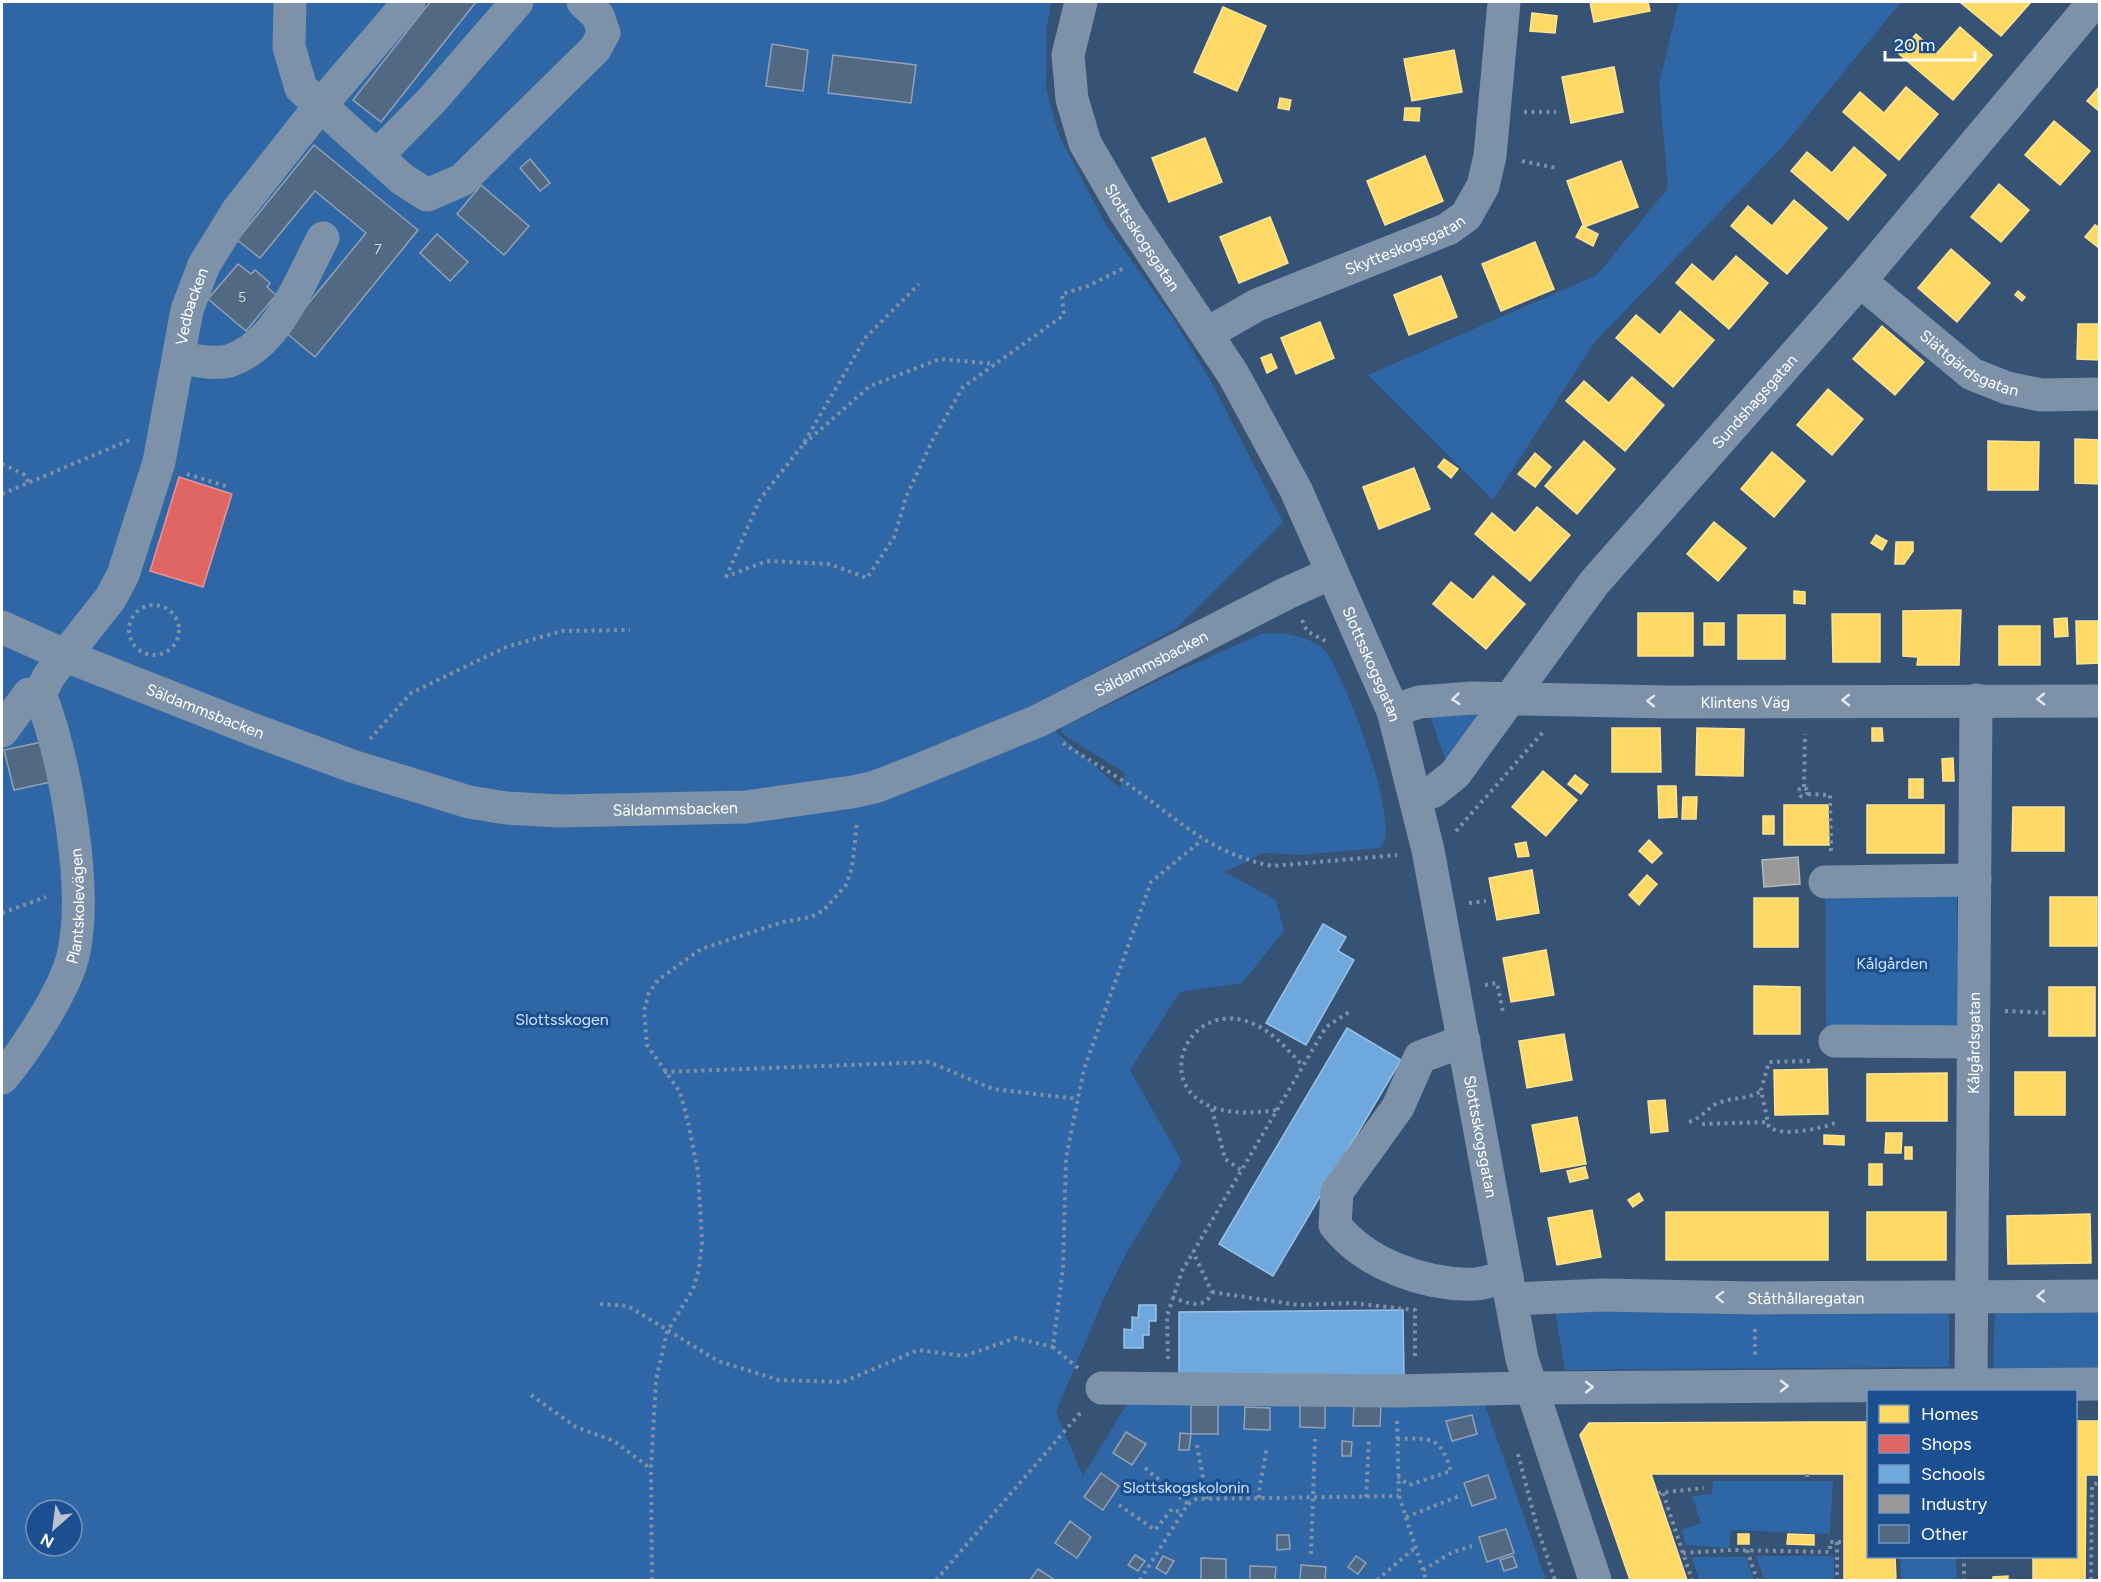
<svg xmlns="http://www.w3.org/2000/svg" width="2101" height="1582" viewBox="0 0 2101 1582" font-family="Figtree,sans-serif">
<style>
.green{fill:#2f66a5;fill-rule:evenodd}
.homes{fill:#ffd966;stroke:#ffe494;stroke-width:1.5}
.shops{fill:#e06666;stroke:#e99494;stroke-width:1.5}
.schools{fill:#6fa8dc;stroke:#9ac2e6;stroke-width:1.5}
.industry{fill:#999;stroke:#b8b8b8;stroke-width:1.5}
.building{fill:#526984;stroke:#92a2b6;stroke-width:1.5}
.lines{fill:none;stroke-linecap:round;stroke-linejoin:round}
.path{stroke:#7d92a8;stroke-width:4;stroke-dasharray:3 4.5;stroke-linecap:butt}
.minor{stroke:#7d92a8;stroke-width:33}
.oneway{stroke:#e5e9ee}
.labels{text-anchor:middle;stroke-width:6;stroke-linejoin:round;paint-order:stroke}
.number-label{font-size:14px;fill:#d4dae0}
.street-label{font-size:16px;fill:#fff;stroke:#1b4f8f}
.park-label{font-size:16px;fill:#cfe3fa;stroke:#1b4f8f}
</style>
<rect width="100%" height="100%" fill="#365274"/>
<g class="green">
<path d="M2 2H1051L1047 26 1046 88 1058 133 1106 225 1173 318 1212 383 1283 522 1177 628 1029 708 1120 788 1125 773 1067 737 1060 731 1063 727 1167 676 1261 634C1280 631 1313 636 1326 652 1344 675 1404 829 1380 848L1300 855 1264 853 1225 872 1276 900 1284 931 1242 983 1180 992 1130 1070 1182 1162 1128 1250 1103 1300 1056 1412 1083 1476 1134 1392 1482 1396 1546 1580H2ZM36 1510H72V1546H36Z"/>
<polygon points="1679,2 1901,2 1784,145 1594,343 1493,500 1368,375 1597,275 1668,188 1659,84"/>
<polygon points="1429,713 1475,715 1477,718 1445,759"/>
<polygon points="1957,894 1958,1030 1826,1031 1825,895"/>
<polygon points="1995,1303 2099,1305 2099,1368 1993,1368"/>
<polygon points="1554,1304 1949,1307 1949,1367 1565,1370"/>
<polygon points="1713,1481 1833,1481 1830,1534 1731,1530 1729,1548 1686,1545 1681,1530 1701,1523 1692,1496 1712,1494"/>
<polygon points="1756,1556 1834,1556 1834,1580 1764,1580"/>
<polygon points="1692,1557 1746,1557 1754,1580 1699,1580"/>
<polygon points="1900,1557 1956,1557 1957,1580 1901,1580"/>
</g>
<g class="homes">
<polygon points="1590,2 1648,2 1650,11 1594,22"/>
<polygon points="1960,2 2031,2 2001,36"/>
<polygon points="1223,7 1266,26 1237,91 1194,72"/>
<polygon points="1532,13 1557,16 1555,33 1530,31"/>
<polygon points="1960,27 1992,55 1953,100 1899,54 1916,34 1937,53"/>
<polygon points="1454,50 1462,92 1412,101 1404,59"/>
<polygon points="1614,67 1623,112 1571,123 1562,77"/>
<polygon points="2100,86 2100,112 2087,101"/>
<polygon points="1906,87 1938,114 1899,160 1843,112 1860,92 1884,113"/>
<polygon points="1280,98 1291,100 1289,110 1278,108"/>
<polygon points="1405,108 1420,108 1419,121 1404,120"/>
<polygon points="2054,121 2090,151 2060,185 2025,155"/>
<polygon points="1205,138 1222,182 1169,202 1152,158"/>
<polygon points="1854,147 1886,175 1848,220 1791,171 1807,152 1832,173"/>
<polygon points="1425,156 1443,201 1385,225 1367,181"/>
<polygon points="1621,161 1638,207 1584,227 1567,181"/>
<polygon points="1999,184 2029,210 2001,242 1971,217"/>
<polygon points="1794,200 1827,228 1787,274 1731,226 1748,206 1772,226"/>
<polygon points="1270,217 1288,263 1239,283 1220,237"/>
<polygon points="2095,225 2100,228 2099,248 2085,237"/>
<polygon points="1582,226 1598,234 1593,246 1576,237"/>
<polygon points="1535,242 1554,289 1501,311 1482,264"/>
<polygon points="1951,249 1990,283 1957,322 1918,288"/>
<polygon points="1736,256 1768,283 1729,329 1676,283 1692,264 1713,282"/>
<polygon points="1441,276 1457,317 1409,335 1394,295"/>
<polygon points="2018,291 2025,297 2022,301 2015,295"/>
<polygon points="1680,311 1714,340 1673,387 1616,338 1636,315 1660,335"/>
<polygon points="1320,322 1334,358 1296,374 1281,338"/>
<polygon points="2078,324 2100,324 2100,360 2077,359"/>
<polygon points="1882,326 1924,362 1895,395 1853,359"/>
<polygon points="1271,354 1277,368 1267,373 1261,358"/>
<polygon points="1632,377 1664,405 1625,451 1566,401 1584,381 1609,403"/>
<polygon points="1828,389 1863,419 1832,455 1797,425"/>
<polygon points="2075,439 2100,440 2100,484 2075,483"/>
<polygon points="1584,441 1615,469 1577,514 1545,486"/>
<polygon points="1988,441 2039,442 2038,490 1988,490"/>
<polygon points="1772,452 1805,481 1774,517 1741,489"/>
<polygon points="1535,453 1551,467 1535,487 1518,474"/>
<polygon points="1444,459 1458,469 1451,478 1438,467"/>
<polygon points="1414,468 1430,509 1379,529 1363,487"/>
<polygon points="1537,507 1570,535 1530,581 1475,534 1492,513 1515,533"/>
<polygon points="1714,522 1746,548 1718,581 1687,554"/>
<polygon points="1876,535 1887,541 1882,550 1871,543"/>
<polygon points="1896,542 1913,542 1913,551 1904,564 1895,564"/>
<polygon points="1493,576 1525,604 1486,649 1433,604 1451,582 1473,600"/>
<polygon points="1794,591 1805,592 1805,604 1794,603"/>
<polygon points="1961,610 1959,665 1917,665 1918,657 1903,656 1903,611"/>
<rect x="1638" y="613" width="55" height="43"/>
<polygon points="1832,614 1880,614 1880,662 1833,662"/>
<rect x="1738" y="615" width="47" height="44"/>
<polygon points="2067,618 2068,636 2055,637 2054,619"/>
<polygon points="2076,621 2100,621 2100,663 2077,664"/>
<rect x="1704" y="623" width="20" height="22"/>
<rect x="1999" y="626" width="41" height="39"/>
<polygon points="1612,728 1660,728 1661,772 1612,772"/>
<polygon points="1697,728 1744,729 1743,776 1696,775"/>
<polygon points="1872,728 1882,728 1883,741 1872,741"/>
<polygon points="1953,758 1954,781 1943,781 1942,759"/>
<polygon points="1543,771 1577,800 1546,836 1512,807"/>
<polygon points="1575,775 1588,785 1581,794 1568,784"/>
<rect x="1909" y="779" width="14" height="19"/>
<polygon points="1658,786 1676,786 1677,817 1659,818"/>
<polygon points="1683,797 1697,797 1696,819 1682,819"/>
<polygon points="1784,805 1828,805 1829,845 1784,845"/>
<rect x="1867" y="805" width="77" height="48"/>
<polygon points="2013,807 2064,807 2064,851 2012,851"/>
<rect x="1763" y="816" width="11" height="18"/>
<polygon points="1649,840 1662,853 1652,863 1639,851"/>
<polygon points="1526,842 1529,856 1518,857 1515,844"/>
<polygon points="1532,870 1539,913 1497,920 1489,878"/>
<polygon points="1647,875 1657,884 1639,905 1629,895"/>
<rect x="2050" y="897" width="47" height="49"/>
<rect x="1754" y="898" width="44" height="49"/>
<polygon points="1546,950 1554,995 1511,1002 1503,958"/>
<polygon points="1754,986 1800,987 1800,1034 1754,1034"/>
<rect x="2049" y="987" width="46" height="49"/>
<polygon points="1564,1034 1572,1080 1527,1088 1519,1041"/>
<polygon points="1827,1069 1828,1114 1775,1115 1774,1070"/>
<rect x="2015" y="1072" width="50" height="43"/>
<polygon points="1947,1073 1947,1121 1867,1121 1867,1074"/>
<polygon points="1665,1100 1668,1131 1651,1133 1648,1101"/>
<polygon points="1577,1117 1586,1164 1541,1172 1532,1125"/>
<polygon points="1886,1133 1902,1133 1901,1153 1885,1153"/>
<polygon points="1824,1135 1844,1136 1844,1145 1824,1144"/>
<rect x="1905" y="1147" width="7" height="12"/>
<rect x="1869" y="1164" width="13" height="21"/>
<polygon points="1585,1167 1588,1178 1570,1182 1567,1171"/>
<polygon points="1639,1193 1643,1200 1633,1207 1628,1200"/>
<polygon points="1592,1210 1601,1257 1557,1265 1548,1218"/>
<rect x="1666" y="1212" width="162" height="48"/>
<rect x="1867" y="1212" width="79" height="48"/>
<polygon points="2090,1214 2091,1263 2008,1264 2007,1216"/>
<polygon points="2076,1421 2100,1421 2100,1475 2086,1475 2085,1580 2033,1580 2033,1556 2076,1556"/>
<polygon points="1809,1422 1868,1422 1868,1556 1895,1556 1896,1580 1844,1580 1844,1474 1651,1474 1687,1580 1630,1580 1580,1435 1589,1423"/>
<rect x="1738" y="1534" width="11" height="10"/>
<polygon points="1788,1534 1814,1535 1814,1545 1787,1544"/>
<polygon points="2008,1576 2008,1580 1993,1580 1993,1577"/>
</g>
<polygon class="shops" points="179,477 232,494 203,587 150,571"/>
<g class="schools">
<polygon points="1323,924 1346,937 1338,951 1354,960 1306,1045 1266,1023"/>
<polygon points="1347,1028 1401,1060 1273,1276 1219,1244"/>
<polygon points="1139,1305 1156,1305 1156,1321 1149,1321 1149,1335 1143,1335 1143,1348 1124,1348 1124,1329 1132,1330 1132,1317 1138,1318"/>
<polygon points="1403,1310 1404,1376 1179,1377 1179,1312"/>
</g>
<polygon class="industry" points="1798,857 1800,884 1764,887 1762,860"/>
<g class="building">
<polygon points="430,2 476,2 381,122 353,100"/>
<polygon points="772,44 808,50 803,91 766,86"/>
<polygon points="833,55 916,65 911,103 828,93"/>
<polygon points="314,145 418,230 315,357 285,332 366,233 315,191 260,258 237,240"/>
<polygon points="530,159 550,183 540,191 520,168"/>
<polygon points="481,185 529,226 504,255 457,214"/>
<polygon points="437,234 468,262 450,281 420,253"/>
<polygon points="238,264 251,274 255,270 270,283 267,287 276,295 246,331 208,299"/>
<polygon points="42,742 51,782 14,790 4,750"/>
<polygon points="1300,1404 1325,1404 1325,1428 1300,1427"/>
<polygon points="1354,1404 1381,1404 1380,1426 1353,1426"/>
<rect x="1191" y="1405" width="27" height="29"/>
<polygon points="1245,1407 1270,1408 1270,1430 1244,1429"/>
<polygon points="1472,1415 1477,1434 1452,1441 1446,1421"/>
<polygon points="1126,1432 1146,1444 1132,1465 1113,1453"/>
<polygon points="1180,1433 1191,1434 1189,1450 1179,1450"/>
<polygon points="1342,1441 1352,1442 1351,1456 1342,1456"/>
<polygon points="1101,1473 1119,1486 1103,1510 1084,1497"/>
<polygon points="1488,1475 1496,1498 1472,1506 1464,1483"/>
<polygon points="1070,1521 1091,1537 1077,1558 1055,1543"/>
<polygon points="1506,1529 1514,1553 1487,1562 1479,1537"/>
<polygon points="1277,1535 1289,1535 1290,1549 1277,1550"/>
<polygon points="1135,1555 1145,1561 1138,1571 1128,1565"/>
<polygon points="1163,1556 1174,1561 1166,1574 1156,1568"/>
<polygon points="1356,1556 1366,1563 1358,1574 1348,1567"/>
<polygon points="1513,1556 1517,1567 1504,1571 1500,1560"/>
<polygon points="1201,1558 1226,1559 1226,1580 1201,1580"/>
<polygon points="1301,1565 1326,1567 1325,1580 1300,1580"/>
<polygon points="1250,1566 1276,1567 1275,1580 1250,1580"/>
<polygon points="1038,1569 1055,1580 1030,1580"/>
</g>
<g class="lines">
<g class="path">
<polyline points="1524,112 1556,112"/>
<polyline points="1522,161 1556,168"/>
<polyline points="804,444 870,386 940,359 995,364"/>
<polyline points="2,464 25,475 29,484"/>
<polyline points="187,474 229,487"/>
<polyline points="2,494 132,439"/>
<polyline points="725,577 767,561 829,564 867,578 894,537 907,495 933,439 963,387 1064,315 1062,294 1088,286 1124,268"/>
<polyline points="726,577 760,499 802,446 866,337 919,284"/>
<circle cx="154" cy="630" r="25"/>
<polyline points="1302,620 1307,631 1327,642"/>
<polyline points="370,739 411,693 506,647 562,631 630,630"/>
<path d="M1063 743C1084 758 1108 770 1129 785 1179 820 1209 853 1272 866L1397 855"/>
<polyline points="1804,787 1805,734"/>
<circle cx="1803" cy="792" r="4.5"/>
<polyline points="1808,794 1830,795 1831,852"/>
<polyline points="1456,831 1544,731"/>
<polyline points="1469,903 1486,901"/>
<polyline points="2,913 46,897"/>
<polyline points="1485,985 1497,983 1503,1012"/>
<polyline points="2005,1011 2049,1013"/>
<path d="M1810 1061 1769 1062 1761 1090 1769 1127C1782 1137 1819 1129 1835 1123"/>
<polyline points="664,1072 929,1062 993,1089 1078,1099"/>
<polyline points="1212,1109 1225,1159 1241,1170"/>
<path d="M1276 1110C1132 1133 1175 989 1254 1024 1274 1033 1289 1051 1303 1066"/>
<path d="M1689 1122C1702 1118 1707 1108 1718 1103 1733 1097 1747 1100 1761 1091"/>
<polyline points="1702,1124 1767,1122"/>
<polyline points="1212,1292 1298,1305 1352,1303 1415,1310 1415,1360"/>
<path d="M1172 1297C1186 1303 1205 1311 1212 1292L1193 1252"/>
<polyline points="600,1304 628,1306 718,1361 779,1380 843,1382 918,1350 964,1356 1016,1338 1053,1347"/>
<polyline points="1755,1329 1755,1357"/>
<polyline points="1168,1359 1167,1316 1182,1271 1326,1027 1349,1012"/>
<polyline points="1078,1368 1053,1347 1063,1268 1066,1158 1084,1069 1151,882 1202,840"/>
<polyline points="531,1395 576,1427 614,1441 651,1469"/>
<polyline points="1397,1421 1399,1496 1426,1580"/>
<path d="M1397 1439C1432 1438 1440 1436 1451 1471L1409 1485 1398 1477"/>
<polyline points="1197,1445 1207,1499"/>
<polyline points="1518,1454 1537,1527 1555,1580"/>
<polyline points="1145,1468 1188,1504"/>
<polyline points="1807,1474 1807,1478"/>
<polyline points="1658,1493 1704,1488"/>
<polyline points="1663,1493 1692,1580"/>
<polyline points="1366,1497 1369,1440"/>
<path d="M1259 1498C1259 1480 1265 1467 1266 1450"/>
<polyline points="1119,1505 1155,1530 1172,1509 1182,1513"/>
<polyline points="1406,1517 1462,1495"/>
<polyline points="1837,1542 1837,1580"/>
<polyline points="1747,1550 1757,1580"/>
<polyline points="1683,1553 1733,1550 1830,1552 1830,1542 1844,1542"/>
<polyline points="1311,1554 1315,1439"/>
<polyline points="1964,1556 1964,1580"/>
<polyline points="1423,1570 1453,1552 1472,1546"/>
<polyline points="652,1580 651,1469 656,1380 667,1332 693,1289 699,1269 702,1242 698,1172 688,1122 680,1092 647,1045 644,1010 649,993 658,980 701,949 783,922 811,917 824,910 846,885 852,868 857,822"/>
<polyline points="936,1580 1082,1411"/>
<polyline points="1140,1580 1188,1504 1196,1499 1399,1496"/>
<polyline points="1377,1580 1416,1547"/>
<polyline points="2091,1580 2092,1485 2100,1482"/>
</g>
<g class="minor">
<polyline points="290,2 289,47 301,88 402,179 427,195 462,180 595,49 604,33 598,16 583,2"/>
<path id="s1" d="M1081 2 1068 55 1072 99 1085 143 1125 212 1233 374 1296 490 1393 711 1428 850 1522 1359 1595 1580"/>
<polyline points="377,156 432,100 517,2"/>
<path id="s2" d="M1860 281 1972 374 2007 388 2041 395 2100 394"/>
<path id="s3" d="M1208 333 1257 305 1448 229 1466 216 1483 186 1490 156 1504 2"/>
<path d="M179 358C194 360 214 365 229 361 279 345 300 280 323 238"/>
<path id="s4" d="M2 627 66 656 249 728 352 766 469 802 506 808 560 811 746 807 852 792 875 787 916 771 1038 721 1287 593 1332 573"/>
<path id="s5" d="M1393 711 1419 702 1472 698 1668 702 2100 701"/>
<polyline points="2,731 29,694 40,694"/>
<path id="s6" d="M1416 798 1434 791 1455 774 1594 583 1860 281 2094 2"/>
<polyline points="1825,882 1975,880"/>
<path d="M1464 1041 1420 1057 1398 1107 1337 1192 1335 1225C1365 1264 1426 1286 1476 1284 1486 1283 1497 1279 1507 1276"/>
<polyline points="1835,1041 1973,1042"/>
<path id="s7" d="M2 1078C25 1051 65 990 73 956 89 888 65 759 40 694L49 676 110 599 123 575 159 462 187 310 204 265 238 210 320 106 409 2"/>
<path id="s8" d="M1512 1299 1602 1295 1755 1298 2100 1296"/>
<path id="s9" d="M1971 1385 1976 700"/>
<polyline points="1102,1388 1396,1391 1530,1388 2100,1384"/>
</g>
</g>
<defs><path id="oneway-chevron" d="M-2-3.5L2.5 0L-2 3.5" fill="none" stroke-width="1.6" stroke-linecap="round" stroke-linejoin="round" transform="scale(1.5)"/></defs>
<g class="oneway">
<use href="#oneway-chevron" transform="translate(1456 699) rotate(175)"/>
<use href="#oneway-chevron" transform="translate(2041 699) rotate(179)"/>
<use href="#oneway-chevron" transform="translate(1846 700) rotate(179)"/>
<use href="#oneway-chevron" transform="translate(1651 701) rotate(-179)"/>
<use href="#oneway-chevron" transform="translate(2041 1296) rotate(179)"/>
<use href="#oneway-chevron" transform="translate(1720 1297) rotate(-178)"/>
<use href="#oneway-chevron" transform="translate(1784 1386)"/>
<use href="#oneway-chevron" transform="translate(1589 1387)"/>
</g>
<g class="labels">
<g class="number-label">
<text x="378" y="254">7</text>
<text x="242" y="302">5</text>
</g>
<g class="street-label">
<text dy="6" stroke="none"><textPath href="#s1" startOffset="255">Slottsskogsgatan</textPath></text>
<text dy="6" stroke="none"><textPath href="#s3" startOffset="216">Skytteskogsgatan</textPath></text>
<text dy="6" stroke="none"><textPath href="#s7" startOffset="832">Vedbacken</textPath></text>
<text dy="6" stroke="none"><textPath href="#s2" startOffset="138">Slättgärdsgatan</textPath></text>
<text dy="6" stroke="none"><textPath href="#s6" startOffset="525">Sundshagsgatan</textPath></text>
<text dy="6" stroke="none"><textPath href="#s4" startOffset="1210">Säldammsbacken</textPath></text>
<text dy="6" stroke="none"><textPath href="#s1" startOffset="741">Slottsskogsgatan</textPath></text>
<text dy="6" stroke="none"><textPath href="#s5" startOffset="354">Klintens Väg</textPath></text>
<text dy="6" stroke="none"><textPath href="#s4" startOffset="220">Säldammsbacken</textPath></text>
<text dy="6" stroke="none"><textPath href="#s4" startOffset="706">Säldammsbacken</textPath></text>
<text dy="6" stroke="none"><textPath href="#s7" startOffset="192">Plantskolevägen</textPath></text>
<text dy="6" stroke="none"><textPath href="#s9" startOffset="342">Kålgårdsgatan</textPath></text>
<text dy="6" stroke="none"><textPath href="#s1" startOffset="1227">Slottsskogsgatan</textPath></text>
<text dy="6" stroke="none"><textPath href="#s8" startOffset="294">Ståthållaregatan</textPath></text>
</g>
<g class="park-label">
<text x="1892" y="969">Kålgården</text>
<text x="562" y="1025">Slottsskogen</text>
<text x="1186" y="1493">Slottskogskolonin</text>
</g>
</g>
<rect width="2101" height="1582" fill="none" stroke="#ffffff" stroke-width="6"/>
<rect x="1867" y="1390" width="210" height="168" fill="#1b4f8f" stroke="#7695bc" stroke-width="1.5"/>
<rect x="1879" y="1405" width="30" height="18" fill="#ffd966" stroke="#7695bc" stroke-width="1.5"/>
<text x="1921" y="1420" font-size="18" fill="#ffffff">Homes</text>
<rect x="1879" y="1435" width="30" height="18" fill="#e06666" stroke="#7695bc" stroke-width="1.5"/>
<text x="1921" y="1450" font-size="18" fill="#ffffff">Shops</text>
<rect x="1879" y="1465" width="30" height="18" fill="#6fa8dc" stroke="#7695bc" stroke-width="1.5"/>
<text x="1921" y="1480" font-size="18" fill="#ffffff">Schools</text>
<rect x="1879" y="1495" width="30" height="18" fill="#999999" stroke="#7695bc" stroke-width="1.5"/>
<text x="1921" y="1510" font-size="18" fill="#ffffff">Industry</text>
<rect x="1879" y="1525" width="30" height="18" fill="#526984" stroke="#7695bc" stroke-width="1.5"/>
<text x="1921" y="1540" font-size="18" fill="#ffffff">Other</text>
<g transform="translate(54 1528) rotate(208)"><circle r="28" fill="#1b4f8f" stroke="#7695bc" stroke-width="1.5"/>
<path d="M0-4.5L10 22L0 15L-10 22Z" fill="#b9c2ce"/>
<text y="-9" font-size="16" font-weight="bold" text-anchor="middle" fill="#ffffff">N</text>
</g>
<path d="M1885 51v9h90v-9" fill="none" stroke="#ffffff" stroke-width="3"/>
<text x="1894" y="51" font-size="18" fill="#ffffff" stroke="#1b4f8f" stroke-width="4.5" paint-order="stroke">20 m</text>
</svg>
